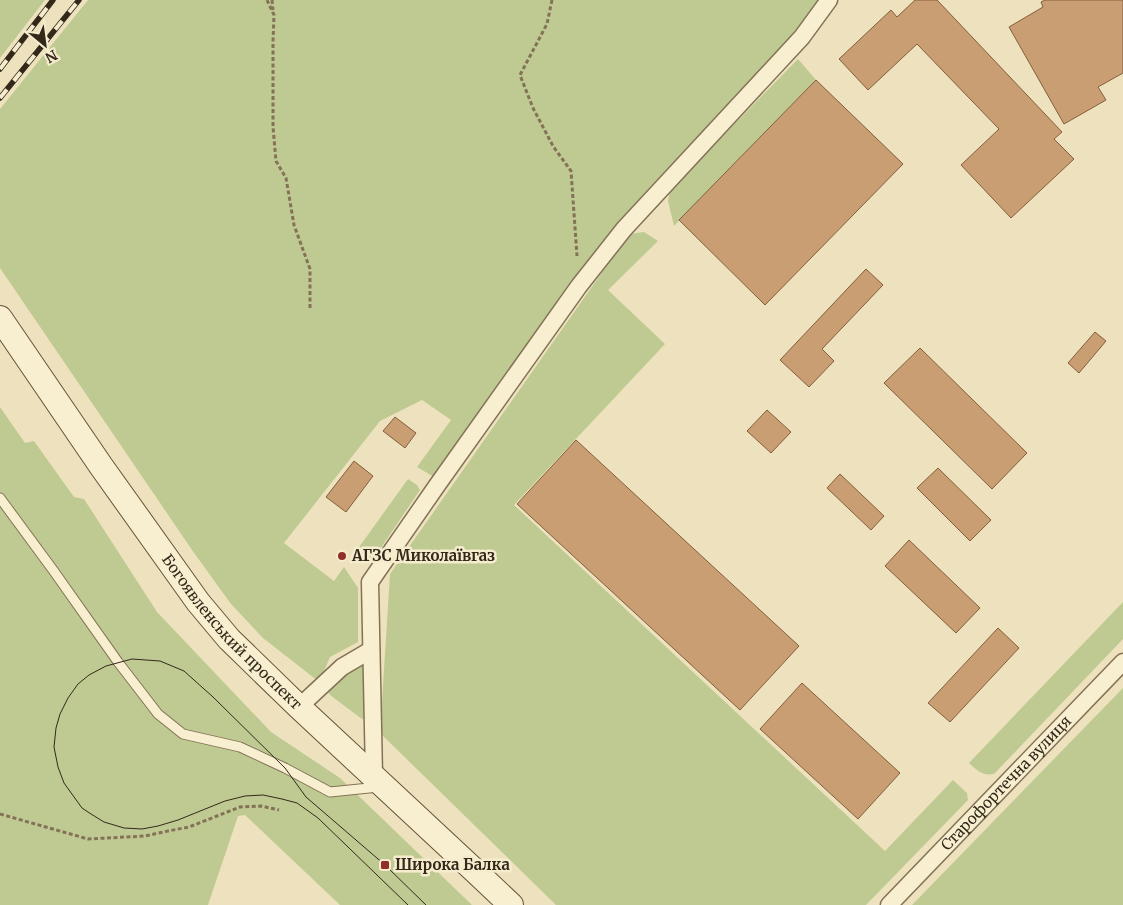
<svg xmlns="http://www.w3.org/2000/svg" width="1123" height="905" viewBox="0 0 1123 905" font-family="Merriweather,serif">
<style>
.green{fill:#bfca92}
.building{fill:#ca9e73;stroke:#835e3d}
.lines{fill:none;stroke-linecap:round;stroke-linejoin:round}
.service-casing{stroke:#847257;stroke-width:11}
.minor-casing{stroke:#847257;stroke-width:19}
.secondary-casing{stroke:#65533a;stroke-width:26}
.path{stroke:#847257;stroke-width:3;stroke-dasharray:4 2.5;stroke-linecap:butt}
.service{stroke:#f8efd0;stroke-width:9}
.minor{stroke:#f8efd0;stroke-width:16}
.secondary{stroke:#f8efd0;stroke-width:24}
.tram{stroke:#33291b;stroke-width:1}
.rail-casing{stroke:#33291b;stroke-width:5.5}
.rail{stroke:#f4eccc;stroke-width:4;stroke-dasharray:11;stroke-linecap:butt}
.poi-dot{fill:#922f28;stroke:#f4eccc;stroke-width:2}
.labels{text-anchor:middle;stroke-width:5;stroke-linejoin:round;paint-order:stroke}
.poi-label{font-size:15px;font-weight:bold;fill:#33291b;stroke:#f4eccc;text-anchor:start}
.street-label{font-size:15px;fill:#33291b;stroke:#f4eccc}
</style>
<rect width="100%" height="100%" fill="#ede2bd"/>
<g class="green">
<polygon points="0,0 45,0 0,58"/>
<polygon points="88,0 818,0 796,30 617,223 570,283 434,477 417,467 451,420 422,400 380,421 284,543 334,581 344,567 358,588 358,642 330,657 322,676 318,681 263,638 231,604 192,550 124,450 0,268 0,109"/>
<polygon points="798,59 816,80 674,226 668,201 670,190"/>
<polygon points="644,232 658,241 608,290 665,344 514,505 885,851 953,780 967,793 968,800 866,905 556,905 380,733 390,574 629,234"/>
<polygon points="0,407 25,443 34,441 74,497 84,499 157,612 271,732 340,778 472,905 340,905 245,815 238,816 208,905 0,905"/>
<polygon points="408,479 417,485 420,490 374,558 369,559 357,550"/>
<path d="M1123 602V639L994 774C982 776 978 771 969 763Z"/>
<polygon points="362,664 365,665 365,718 362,719 330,695 328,691 329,688"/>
<polygon points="1123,688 1123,905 912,905"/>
</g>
<g class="building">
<polygon points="915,0 937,0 1062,132 1054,139 1074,159 1011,218 961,165 999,129 917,44 868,90 839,59 891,10 897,17"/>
<polygon points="1045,0 1123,0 1123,73 1098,87 1106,100 1064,124 1009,27 1043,7 1041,2"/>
<polygon points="816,80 903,164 765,305 679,220"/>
<polygon points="866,269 883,285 822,349 834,361 809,387 780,360"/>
<polygon points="1095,332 1106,341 1079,373 1068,363"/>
<polygon points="920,348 1027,453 992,489 884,383"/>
<polygon points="767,410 791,432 771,453 747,431"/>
<polygon points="395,417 416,433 405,448 383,431"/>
<polygon points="576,440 799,646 740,710 517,504"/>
<polygon points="354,461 373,476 346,512 326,497"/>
<polygon points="938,468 991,520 970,541 917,488"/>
<polygon points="840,474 884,516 871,530 827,488"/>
<polygon points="909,540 980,608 956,633 885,566"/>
<polygon points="998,628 1019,648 950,722 928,703"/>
<polygon points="802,683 900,773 858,819 760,729"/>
</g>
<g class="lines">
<g class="service-casing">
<polyline id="service" points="0,498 53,570 118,662 158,714 183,734 240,747 285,768 330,792 379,787"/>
</g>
<g class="minor-casing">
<g id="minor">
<polyline points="299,707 342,667 371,650"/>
<polyline points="374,776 370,582 438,484 579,286 624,229 802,37 829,0"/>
<path id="s1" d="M889 905 1123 662"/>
</g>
</g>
<g class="secondary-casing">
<g id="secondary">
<path id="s2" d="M0 318 101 466 198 602 229 639 299 707 475 871 511 905"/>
</g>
</g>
<g class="path">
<polyline points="267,0 274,15 273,41 273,127 276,161 286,178 294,225 310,269 310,308"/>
<polyline points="272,0 273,10"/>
<polyline points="552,0 547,24 520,75 533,108 553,146 571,171 577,256"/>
<polyline points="0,814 88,839 145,836 168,831 189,827 240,807 261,806 279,810"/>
</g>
<use href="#service" class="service"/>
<use href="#minor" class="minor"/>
<use href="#secondary" class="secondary"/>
<polyline class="tram" points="408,905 318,818 297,803 282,799 263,795 245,796 225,801 178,820 158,826 142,829 124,828 104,822 91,814 82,808 64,783 58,767 54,747 56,728 60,714 68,698 78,684 89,675 106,666 132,659 160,661 184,671 213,697 285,768 306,797 385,865 426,905"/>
<g class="rail-casing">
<g id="rail">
<polyline points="0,69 53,0"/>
<polyline points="0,98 79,0"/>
</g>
</g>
<use href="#rail" class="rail"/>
</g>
<g class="poi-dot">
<circle cx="342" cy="556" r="5"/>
<rect x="380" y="860" width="10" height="10" rx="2.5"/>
</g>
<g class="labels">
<g class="poi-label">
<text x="352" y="561">АГЗС Миколаївгаз</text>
<text x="395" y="870">Широка Балка</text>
</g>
<g class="street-label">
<text dy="5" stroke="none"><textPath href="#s2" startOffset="391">Богоявленський проспект</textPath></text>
<text dy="5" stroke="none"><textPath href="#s1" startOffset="169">Старофортечна вулиця</textPath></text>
</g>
</g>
<g transform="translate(45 45) rotate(151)" stroke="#f4eccc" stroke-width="4" paint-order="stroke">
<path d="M0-4L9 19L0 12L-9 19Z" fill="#33291b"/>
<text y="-8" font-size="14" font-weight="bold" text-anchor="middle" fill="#33291b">N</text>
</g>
</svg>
